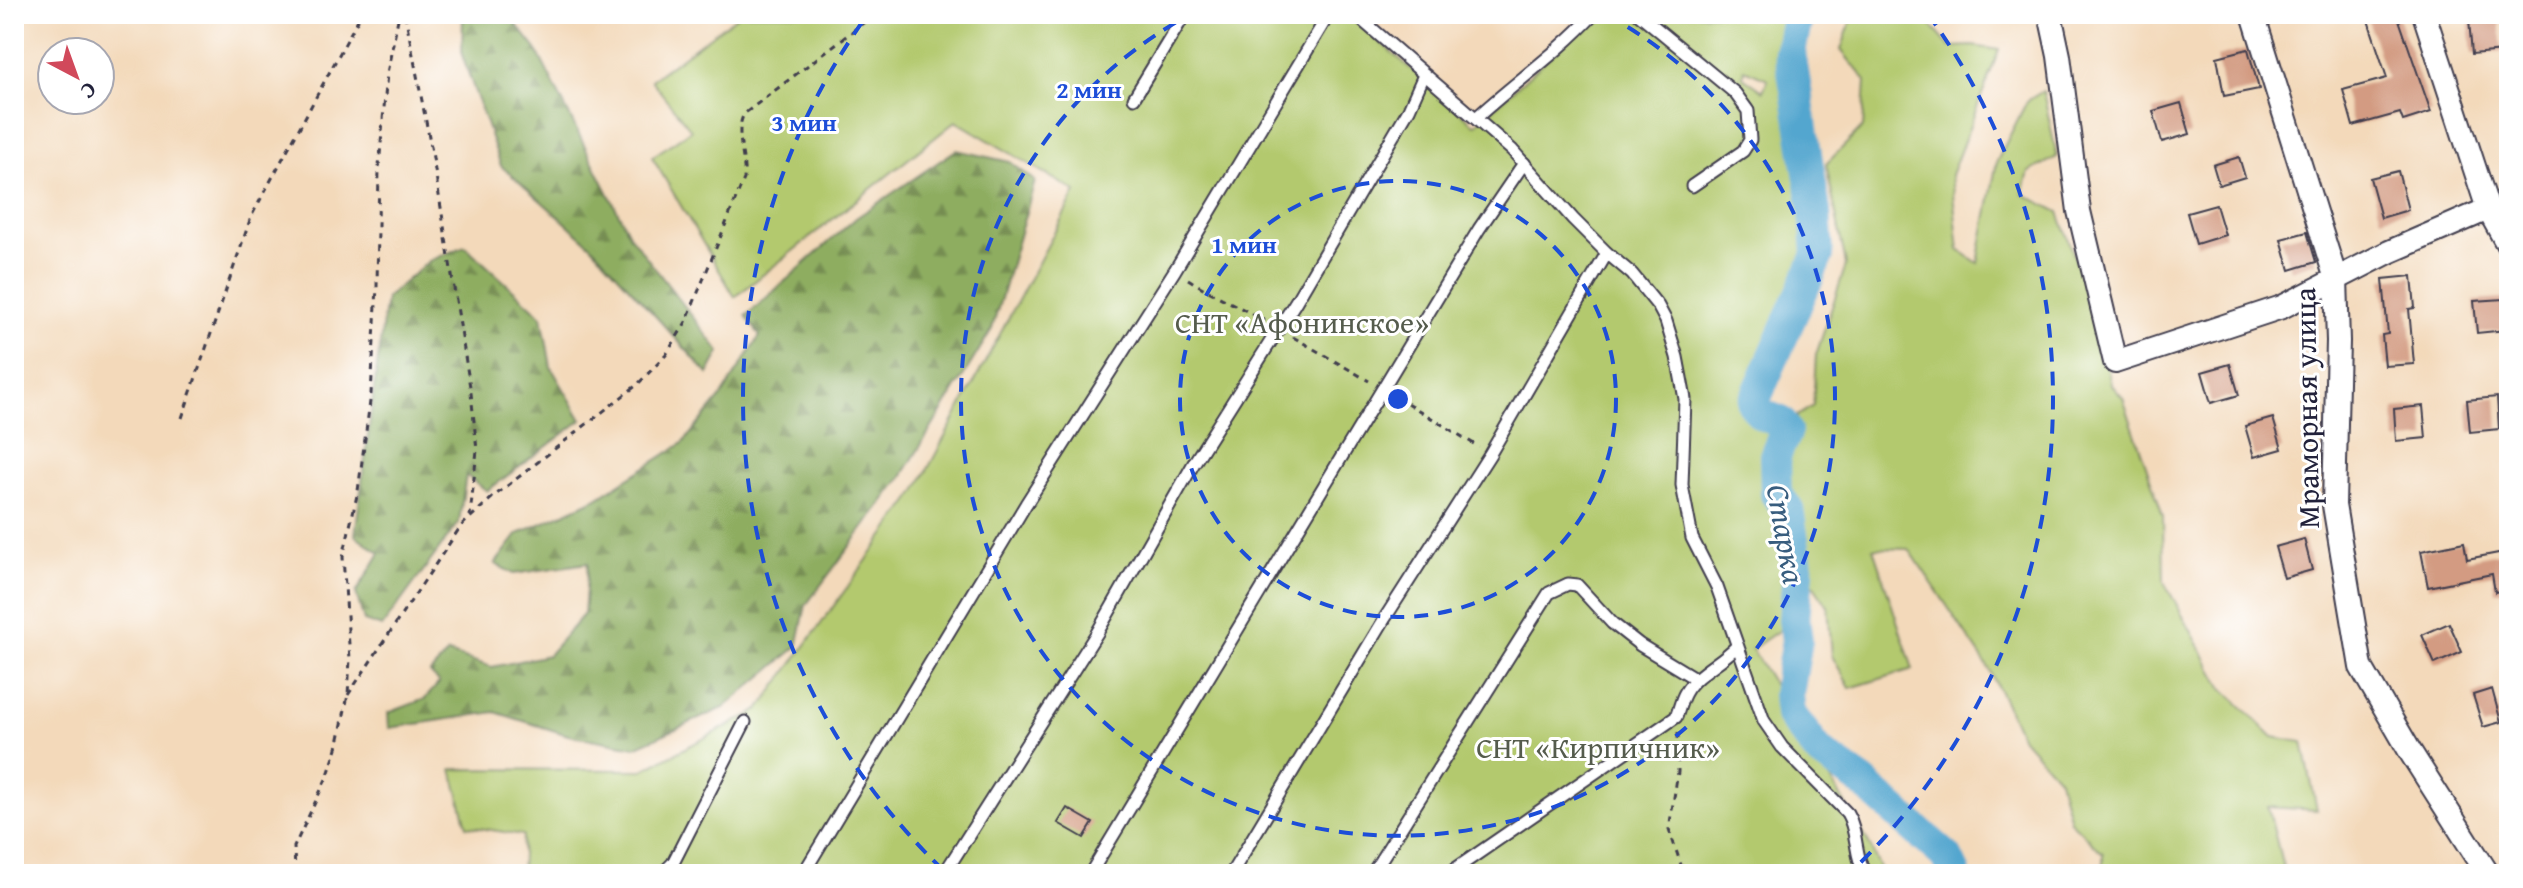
<svg xmlns="http://www.w3.org/2000/svg" width="2523" height="888" viewBox="0 0 2523 888" font-family="'Gentium Book Plus',serif">
<style>
.green{fill:#b3c96e;stroke:#6a7654;stroke-width:2;fill-rule:evenodd}
.forest{fill:url(#forest-firs);stroke:#58684e;stroke-width:2}
.lines{fill:none;stroke-linecap:round;stroke-linejoin:round}
.river{stroke:#53a6cf;stroke-width:32}
.building{fill:#d39b82}
.lane-casing{stroke:#413d4e;stroke-width:15}
.street-casing{stroke:#413d4e;stroke-width:26}
.path{stroke:#413d4e;stroke-width:3;stroke-dasharray:6 6;stroke-linecap:butt}
.lane{stroke:#fff;stroke-width:11}
.street{stroke:#fff;stroke-width:22}
.ring{fill:none;stroke:#1d4ed8;stroke-width:4;stroke-dasharray:14 10}
.labels{text-anchor:middle;stroke-width:6;stroke-linejoin:round;paint-order:stroke}
.park-label{font-size:30px;fill:#555c4d;stroke:#fff}
.street-label{font-size:30px;fill:#22223b;stroke:#fff}
.water-label{font-size:32px;font-style:italic;fill:#385d7e;stroke:#fff}
.centre{fill:#1d4ed8;stroke:#fff;stroke-width:4}
.ring-label{font-size:24px;text-anchor:middle;font-weight:bold;fill:#1d4ed8;stroke:#fff;stroke-width:6;stroke-linejoin:round;paint-order:stroke}
</style>
<defs>
<pattern id="forest-firs" width="22" height="20" patternUnits="userSpaceOnUse" patternTransform="scale(2)"><rect width="22" height="20" fill="#8ead61"/><path d="M5 1l3.5 6h-7zM16 11l3.5 6h-7z" fill="#748c51"/></pattern>
</defs>
<rect width="100%" height="100%" fill="#fff"/>
<filter id="ink" filterUnits="userSpaceOnUse"><feTurbulence type="fractalNoise" baseFrequency=".0125" numOctaves="2"/><feDisplacementMap in="SourceGraphic" scale="16" xChannelSelector="R" yChannelSelector="G"/><feConvolveMatrix kernelMatrix="1 2 1 2 8 2 1 2 1" color-interpolation-filters="sRGB"/></filter>
<filter id="wash" filterUnits="userSpaceOnUse"><feTurbulence type="fractalNoise" baseFrequency=".006" numOctaves="4" result="noise"/><feDisplacementMap in="SourceGraphic" scale="32" xChannelSelector="R" yChannelSelector="G"/><feGaussianBlur stdDeviation="1.8" result="paint"/><feColorMatrix in="noise" values="0 0 0 0 0 0 0 0 0 0 0 0 0 0 0 0 0 1.4 0 .05"/><feComposite in="paint" operator="in"/></filter>
<g filter="url(#wash)">
<rect width="100%" height="100%" fill="#f3d9ba"/>
<g class="green">
<path d="M740 14H1348L1475 125 1596 14H1793L1782 49 1792 111 1800 116 1815 211 1818 255 1753 404 1763 415 1781 422 1786 431 1775 456 1776 494 1788 509 1798 572 1794 620 1752 649 1867 840 1883 874H521L523 835 467 826 452 769 643 770 759 710 915 493 1076 192 956 121 735 297 652 157 691 130 651 80ZM1744 69 1768 79 1763 91 1743 77Z"/>
<polygon points="1869,14 1921,14 1950,47 1973,46 1999,50 1951,175 1959,250 1978,263 1997,161 2027,101 2043,91 2057,157 2029,172 2023,194 2059,212 2098,325 2111,384 2123,398 2163,516 2164,582 2222,687 2273,737 2303,742 2317,810 2268,807 2283,867 2295,874 2103,874 2103,853 2070,821 2059,779 2022,738 1988,667 1909,549 1873,548 1913,669 1850,688 1832,656 1828,606 1810,580 1797,504 1785,495 1786,458 1797,416 1813,406 1816,355 1846,265 1826,164 1863,127 1866,81 1841,50 1851,21"/>
</g>
<g class="forest">
<polygon points="463,14 508,14 536,49 630,236 720,352 708,374 591,245 501,166 462,55"/>
<polygon points="956,150 1010,162 1035,181 992,329 901,478 806,605 797,647 724,708 635,747 568,735 495,712 389,728 388,713 425,699 439,683 430,673 448,653 492,667 548,655 584,614 588,563 514,574 495,564 518,534 597,498 683,443 721,397 760,336 746,316 856,218"/>
<polygon points="465,246 542,316 551,367 582,420 487,491 466,475 459,522 382,627 364,621 356,593 380,553 355,535 386,298 429,261"/>
</g>
<g class="lines">
<polyline class="river" points="1798,14 1790,52 1815,211 1818,255 1753,404 1763,415 1781,422 1786,431 1775,456 1776,494 1788,509 1798,572 1794,620 1797,640 1788,694 1790,714 1819,752 1862,782 1947,857 1955,874"/>
</g>
<g id="blocks">
<g class="building">
<polygon points="2366,14 2397,14 2431,112 2403,121 2400,113 2353,126 2343,90 2387,78"/>
<polygon points="2499,17 2502,51 2472,54 2469,20"/>
<polygon points="2248,49 2259,89 2224,96 2217,57"/>
<polygon points="2181,103 2190,134 2162,142 2153,111"/>
<polygon points="2239,157 2245,177 2219,185 2213,165"/>
<polygon points="2398,171 2408,210 2381,218 2370,178"/>
<polygon points="2216,205 2225,235 2196,244 2187,213"/>
<polygon points="2307,232 2316,262 2290,270 2281,239"/>
<polygon points="2412,276 2415,308 2409,309 2414,364 2385,366 2382,335 2388,334 2383,279"/>
<polygon points="2504,299 2506,330 2477,333 2474,301"/>
<polygon points="2230,364 2239,395 2211,403 2202,372"/>
<polygon points="2497,397 2499,429 2470,432 2467,400"/>
<polygon points="2423,406 2426,438 2396,441 2394,409"/>
<polygon points="2273,418 2282,449 2254,457 2245,426"/>
<polygon points="2304,539 2312,570 2284,578 2275,547"/>
<polygon points="2464,542 2467,559 2509,551 2509,589 2495,592 2492,574 2428,587 2421,551"/>
<polygon points="2449,623 2462,652 2435,664 2422,635"/>
<polygon points="2492,689 2501,722 2483,727 2473,695"/>
<polygon points="1067,808 1093,823 1084,838 1058,823"/>
</g>
</g>
</g>
<g filter="url(#ink)">
<use href="#blocks" fill-opacity="0" stroke="#413d4e" stroke-width="2"/>
<g class="lines">
<g class="lane-casing">
<g id="lane">
<path d="M1355 14 1512 150 1573 219 1607 253 1632 274 1658 306 1666 321 1677 357 1685 399 1682 485 1692 538 1717 587 1764 721 1782 747 1847 813C1858 831 1854 855 1865 874"/>
<polyline points="1639,14 1735,93 1748,111 1750,140 1743,151 1692,186"/>
<polyline points="1134,98 1185,14"/>
<path d="M1476 118C1515 82 1557 54 1594 14"/>
<polyline points="662,874 673,863 745,722"/>
<polyline points="803,874 1026,504 1175,270 1329,14"/>
<polyline points="944,874 1097,633 1194,463 1295,303 1409,109 1424,75"/>
<polyline points="1090,874 1479,229 1524,163"/>
<polyline points="1231,874 1385,618 1490,454 1607,253"/>
<polyline points="1372,874 1549,593 1568,584 1577,585 1612,623 1640,645 1696,679"/>
<path d="M1448 874 1676 717C1679 710 1681 700 1685 693 1696 673 1721 663 1737 646"/>
</g>
</g>
<g class="street-casing">
<g id="street">
<polyline points="2050,14 2059,56 2079,211 2115,362 2282,307 2389,252 2488,209"/>
<polyline points="2253,14 2336,279 2338,341 2334,505 2361,667 2411,753 2488,874"/>
<polyline points="2424,14 2488,209 2509,247"/>
</g>
</g>
<g class="path">
<polyline points="405,14 432,152 471,393 477,450 470,516"/>
<path d="M1188 279C1213 295 1239 306 1265 321"/>
<polyline points="1293,337 1369,381"/>
<polyline points="1397,397 1479,447"/>
<polyline points="182,418 251,217 361,14"/>
<path d="M348 695 461 526 493 497 637 385 666 355 686 322 744 179C746 157 734 132 744 114L875 14"/>
<polyline points="1678,733 1678,772 1669,829 1684,874"/>
<polyline points="295,874 294,847 328,775 337,748 348,695 350,659 343,557 358,491 371,394 377,287 379,167 387,73 399,14"/>
</g>
<use href="#lane" class="lane"/>
<use href="#street" class="street"/>
</g>
</g>
<g class="ring">
<circle cx="1398" cy="399" r="218"/>
<path d="M1607 15A437 437 0 1 1 1189 15"/>
<path d="M943 870A655 655 0 0 1 868 14M1928 14A655 655 0 0 1 1853 870"/>
</g>
<g class="labels">
<g class="park-label">
<text x="1302" y="333">СНТ «Афонинское»</text>
<text x="1598" y="758">СНТ «Кирпичник»</text>
</g>
<g class="street-label">
<text transform="translate(2307 408) rotate(-91)" y="10">Мраморная улица</text>
</g>
<g class="water-label">
<text transform="translate(1786 534) rotate(80)" y="11">Старка</text>
</g>
</g>
<circle cx="1398" cy="399" r="12" class="centre"/>
<g class="ring-label">
<text x="1089" y="98">2 мин</text>
<text x="804" y="131">3 мин</text>
<text x="1244" y="253">1 мин</text>
</g>
<rect width="2523" height="888" fill="none" stroke="#fff" stroke-width="48"/>
<g transform="translate(76 76) rotate(139)"><circle r="38" fill="#ffffff" stroke="#a7a7b1" stroke-width="2"/>
<path d="M0-6L14 30L0 20L-14 30Z" fill="#d1495b"/>
<text y="-12" font-size="22" font-weight="bold" text-anchor="middle" fill="#22223b">С</text>
</g>
</svg>
